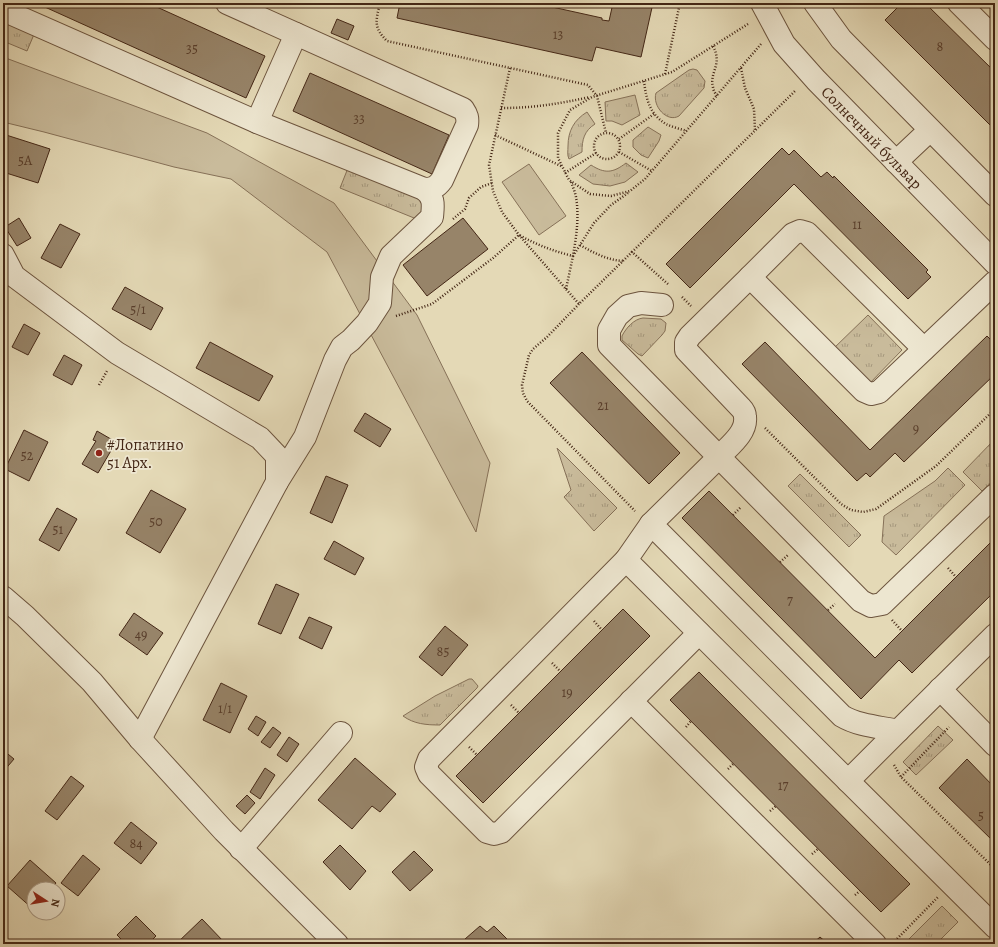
<svg xmlns="http://www.w3.org/2000/svg" width="998" height="947" viewBox="0 0 998 947" font-family="Alegreya,serif">
<style>
.grass{fill:#c9bb9b;stroke:#867158}
.park{fill:url(#park-tufts);stroke:#867158}
.building{fill:#978469;stroke:#442716}
.lines{fill:none;stroke-linecap:round;stroke-linejoin:round}
.minor-casing{stroke:#6c543e;stroke-width:24}
.path{stroke:#442716;stroke-width:2.5;stroke-dasharray:1 2;stroke-linecap:butt}
.minor{stroke:#ede6d0;stroke-width:22}
.poi-dot{fill:#8f2418;stroke:#ede6d0;stroke-width:1.5}
.labels{text-anchor:middle;stroke-width:3.5;stroke-linejoin:round;paint-order:stroke}
.number-label{font-size:14px;fill:#593e2b}
.street-label{font-size:16px;fill:#442716;stroke:#ede6d0}
.poi-label{font-size:16px;fill:#442716;stroke:#ede6d0;text-anchor:start}
</style>
<defs>
<pattern id="park-tufts" width="24" height="20" patternUnits="userSpaceOnUse"><rect width="24" height="20" fill="#c9bb9b"/><path d="M3 7l-1-3M5 7V3M7 7l1-3M15 17l-1-3M17 17v-4M19 17l1-3" fill="none" stroke="#a5987d"/></pattern>
</defs>
<rect width="100%" height="100%" fill="#e4d9b6"/>
<filter id="stains"><feTurbulence type="fractalNoise" baseFrequency=".005" numOctaves="4"/><feColorMatrix values="0 0 0 0 .2 0 0 0 0 .09 0 0 0 0 .02 0 0 0 .5 -.17"/></filter>
<radialGradient id="worn" r=".72"><stop offset=".6" stop-color="#630" stop-opacity="0"/><stop offset="1" stop-color="#630" stop-opacity=".3"/></radialGradient>
<g class="grass">
<polygon points="3,57 207,133 334,203 417,315 490,463 476,532 327,252 231,179 174,167 44,132 3,122"/>
<polygon points="529,164 566,216 539,235 502,182"/>
</g>
<g class="park">
<polygon points="3,18 35,32 27,51 3,41"/>
<path d="M693 69 697 70 705 81 704 88 679 116C667 123 652 106 656 93L689 70Z"/>
<polygon points="635,95 640,115 622,125 612,121 606,121 605,102"/>
<path d="M587 112 595 124C584 131 582 140 582 152L569 159C567 155 568 151 568 146 568 131 574 120 587 112Z"/>
<polygon points="648,127 661,135 659,141 648,158 641,155 633,147 633,140"/>
<path d="M626 163 638 172 625 182 610 186 593 184 579 175 591 165C605 174 613 173 626 163Z"/>
<polygon points="348,168 427,200 419,220 340,188"/>
<polygon points="868,315 902,350 868,385 832,350"/>
<path d="M643 318 661 319 666 323 665 331 662 335 642 356 638 354 622 340V336C626 328 634 319 643 318Z"/>
<polygon points="995,439 995,479 982,491 963,472"/>
<polygon points="557,448 617,508 594,531 564,497 571,490"/>
<polygon points="948,468 965,485 896,555 882,542 884,516 935,481"/>
<polygon points="800,474 861,535 849,547 788,486"/>
<path d="M469 679H472L478 686 477 688 440 725C426 725 414 724 403 716L435 696Z"/>
<polygon points="938,726 953,740 916,775 903,762"/>
<polygon points="942,906 958,922 936,944 904,944"/>
</g>
<g class="building">
<polygon points="36,3 148,3 265,56 246,98"/>
<polygon points="400,3 534,3 602,18 602,20 609,21 613,3 653,3 641,57 596,47 592,61 397,18"/>
<polygon points="902,3 925,3 995,72 995,130 885,20"/>
<polygon points="337,19 354,26 348,40 331,33"/>
<polygon points="310,73 449,135 432,174 293,111"/>
<polygon points="3,134 50,149 38,183 3,172"/>
<polygon points="782,148 789,155 794,150 821,177 827,172 833,178 834,176 928,270 926,272 931,277 908,299 794,184 690,288 666,264"/>
<polygon points="19,218 31,238 17,246 5,227"/>
<polygon points="463,218 488,249 427,296 403,265"/>
<polygon points="60,224 80,234 61,268 41,258"/>
<polygon points="125,287 163,308 151,330 112,309"/>
<polygon points="24,324 40,333 28,355 12,347"/>
<polygon points="987,336 995,344 995,374 904,462 895,453 870,477 866,473 857,481 742,364 765,342 870,450"/>
<polygon points="210,342 273,376 259,401 196,368"/>
<polygon points="582,352 680,453 649,484 550,383"/>
<polygon points="64,355 82,365 72,385 53,375"/>
<polygon points="365,413 391,429 380,447 354,431"/>
<polygon points="24,430 48,442 29,481 5,469"/>
<polygon points="97,431 116,442 98,473 82,464 96,441 93,440"/>
<polygon points="326,476 348,485 332,523 310,513"/>
<polygon points="151,490 186,509 160,553 126,533"/>
<polygon points="709,491 875,658 995,538 995,591 912,673 899,660 861,699 682,518"/>
<polygon points="57,508 77,519 59,551 39,540"/>
<polygon points="334,541 364,558 355,575 324,559"/>
<polygon points="276,584 299,594 281,634 258,624"/>
<polygon points="623,609 650,636 483,803 456,776"/>
<polygon points="134,613 163,633 147,655 119,635"/>
<polygon points="309,617 332,627 322,649 299,638"/>
<polygon points="445,626 468,645 442,676 419,657"/>
<polygon points="699,672 910,884 881,912 670,700"/>
<polygon points="221,683 247,696 230,733 203,720"/>
<polygon points="256,716 266,722 258,736 248,729"/>
<polygon points="273,727 281,733 270,748 261,742"/>
<polygon points="289,737 299,744 287,762 277,755"/>
<polygon points="3,750 14,759 3,772"/>
<polygon points="355,758 396,794 380,812 372,806 352,829 318,800"/>
<polygon points="967,759 995,788 995,843 939,788"/>
<polygon points="265,768 275,775 260,799 250,792"/>
<polygon points="71,776 84,786 57,820 45,811"/>
<polygon points="247,795 255,803 245,814 236,806"/>
<polygon points="131,822 157,843 141,864 114,843"/>
<polygon points="340,845 366,871 350,890 323,862"/>
<polygon points="414,851 433,870 410,891 392,872"/>
<polygon points="83,855 100,869 78,896 61,883"/>
<polygon points="30,860 56,883 51,889 34,889 33,909 7,886"/>
<polygon points="136,916 156,936 148,944 126,944 117,935"/>
<polygon points="202,919 224,942 223,944 176,944"/>
<polygon points="480,926 487,932 494,926 509,941 506,944 470,944 465,939"/>
<polygon points="820,937 828,944 812,944"/>
</g>
<g class="lines">
<g class="minor-casing">
<g id="minor">
<path id="s1" d="M762 3 784 44 816 80 995 263"/>
<polyline points="815,3 841,39 995,195"/>
<polyline points="959,3 995,39"/>
<path d="M3 10 257 122 424 189C433 189 437 187 442 180L467 125C468 118 467 115 463 109L227 3"/>
<polyline points="257,122 296,34"/>
<polyline points="896,162 930,130"/>
<polyline points="3,255 14,276 117,353 260,438 277,456 277,482 140,739"/>
<polyline points="750,277 793,234 800,231 807,233 924,349"/>
<path d="M995 282 879 392 871 394 864 391 750 277 690 336 686 342V350L741 408C743 410 745 414 745 417 747 433 729 446 719 457L861 601 871 606 882 604 995 495"/>
<path d="M662 305 641 303 628 306 617 316 609 330V345L719 457 651 524 842 716C859 726 880 727 898 731L995 635"/>
<path d="M277 482 305 437 335 360 342 347 351 340 367 323 380 303 382 277 391 256 432 217C433 205 435 198 424 189"/>
<polyline points="651,524 626,560 848,781"/>
<polyline points="626,560 429,759 426,767 429,774 487,832 494,834 501,832 699,633"/>
<polyline points="3,597 25,616 92,682 140,739 224,831 337,944"/>
<polyline points="940,689 995,745"/>
<polyline points="631,701 875,944"/>
<polyline points="898,731 848,781 995,927"/>
<polyline points="241,849 341,733"/>
</g>
</g>
<g class="path">
<path d="M380 3C376 21 373 27 387 41L588 85 597 96 606 133"/>
<polyline points="366,5 379,7"/>
<polyline points="748,24 672,72 592,97 570,110 558,133 558,158 569,180 590,194 611,196 630,191 645,179 761,44"/>
<path d="M713 46C723 65 709 72 713 87 713 90 715 93 717 96"/>
<polyline points="510,68 489,165 493,191 502,212 519,235 579,304 632,252"/>
<polyline points="741,68 745,88 754,109 755,130"/>
<polyline points="665,74 680,3"/>
<path d="M644 81C646 98 649 114 666 124 672 127 680 129 687 131"/>
<path d="M501 108C533 108 558 104 590 97"/>
<circle cx="607" cy="146" r="13"/>
<polyline points="495,135 561,166"/>
<polyline points="619,139 654,114"/>
<polyline points="619,152 652,171"/>
<polyline points="565,173 596,153"/>
<polyline points="453,219 465,209 469,198 481,187 492,183"/>
<path d="M580 245C594 253 607 260 623 261"/>
<polyline points="668,284 632,252 795,91"/>
<path d="M566 289C572 260 581 226 576 197 575 192 573 187 571 182"/>
<polyline points="682,297 691,306"/>
<polyline points="579,304 547,337 533,349 529,355 522,385 523,393 527,401 635,511"/>
<path d="M396 316 432 304 493 258 519 235C537 245 553 251 573 256L594 223 611 205 628 193"/>
<polyline points="99,385 107,371"/>
<polyline points="765,428 841,504 851,510 863,512 876,509 936,466 995,409"/>
<polyline points="733,515 741,507"/>
<polyline points="780,562 788,555"/>
<polyline points="948,568 956,577"/>
<polyline points="828,610 835,604"/>
<polyline points="892,620 902,631"/>
<polyline points="594,621 602,630"/>
<polyline points="552,663 560,671"/>
<polyline points="511,705 519,713"/>
<polyline points="686,727 691,721"/>
<polyline points="469,747 477,755"/>
<polyline points="894,765 901,777 995,869"/>
<polyline points="728,769 733,764"/>
<polyline points="901,777 949,727"/>
<polyline points="992,784 995,781"/>
<polyline points="770,811 776,806"/>
<polyline points="812,854 818,849"/>
<polyline points="855,895 860,891"/>
<polyline points="895,941 938,897"/>
</g>
<use href="#minor" class="minor"/>
</g>
<circle class="poi-dot" cx="99" cy="453" r="4"/>
<g class="labels">
<g class="number-label">
<text x="558" y="39">13</text>
<text x="940" y="51">8</text>
<text x="192" y="53">35</text>
<text x="359" y="123">33</text>
<text x="25" y="165">5А</text>
<text x="857" y="229">11</text>
<text x="138" y="314">5/1</text>
<text x="603" y="410">21</text>
<text x="916" y="433">9</text>
<text x="27" y="460">52</text>
<text x="156" y="526">50</text>
<text x="58" y="534">51</text>
<text x="790" y="605">7</text>
<text x="141" y="639">49</text>
<text x="443" y="656">85</text>
<text x="567" y="697">19</text>
<text x="225" y="713">1/1</text>
<text x="783" y="790">17</text>
<text x="981" y="820">5</text>
<text x="136" y="848">84</text>
</g>
<g class="street-label">
<text dy="6" stroke="none"><textPath href="#s1" startOffset="175">Солнечный бульвар</textPath></text>
</g>
<g class="poi-label">
<text x="107" y="450">#Лопатино<tspan x="107" dy="18">51 Арх.</tspan></text>
</g>
</g>
<rect width="998" height="947" fill="none" stroke="#e4d9b6" stroke-width="16"/>
<rect x="4" y="4" width="990" height="939" fill="none" stroke="#442716" stroke-width="2"/>
<rect x="8" y="8" width="982" height="931" fill="none" stroke="#442716"/>
<g transform="translate(46 901) rotate(102)"><circle r="19" fill="#ede6d0" stroke="#a99a86"/>
<path d="M0-3L7 15L0 10L-7 15Z" fill="#8f2418"/>
<text y="-6" font-size="11" font-weight="bold" text-anchor="middle" fill="#442716">N</text>
</g>
<rect width="100%" height="100%" filter="url(#stains)"/>
<rect width="100%" height="100%" fill="url(#worn)"/>
</svg>
